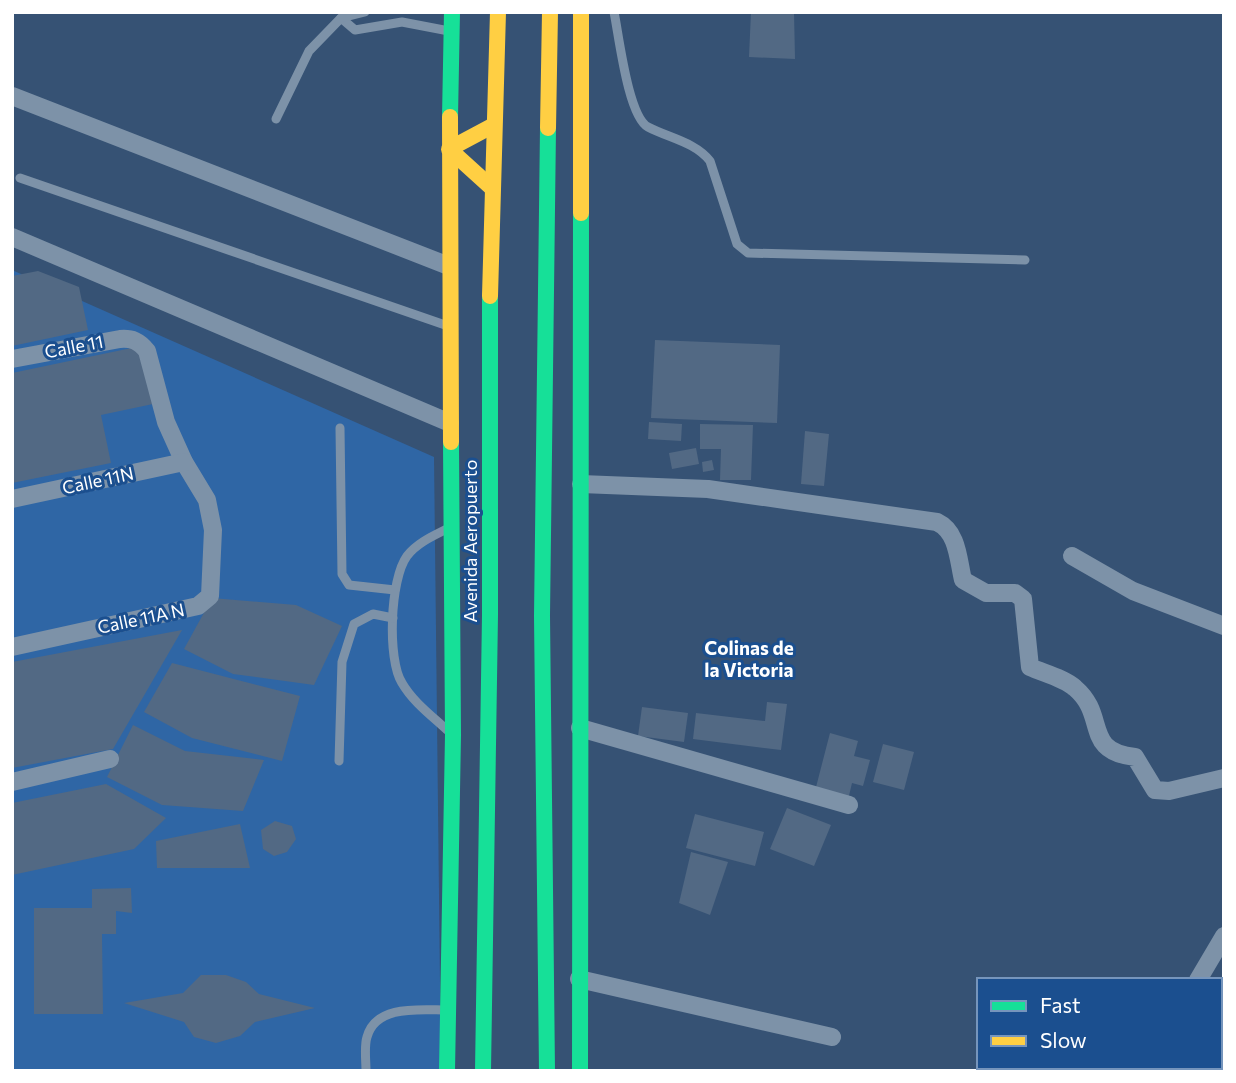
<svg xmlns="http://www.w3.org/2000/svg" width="1236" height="1083" viewBox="0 0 1236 1083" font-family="Commissioner,sans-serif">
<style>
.green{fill:#2f66a5}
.building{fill:#526984}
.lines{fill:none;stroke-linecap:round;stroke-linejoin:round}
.lane{stroke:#7d92a8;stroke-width:9}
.street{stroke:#7d92a8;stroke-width:18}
.fast{stroke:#16e098;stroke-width:16}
.slow{stroke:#ffcf43;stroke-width:16}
.labels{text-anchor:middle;stroke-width:6;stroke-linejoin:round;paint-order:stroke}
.street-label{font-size:18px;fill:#fff;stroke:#1b4f8f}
.neighbourhood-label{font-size:19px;font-weight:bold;fill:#fff;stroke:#1b4f8f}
</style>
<rect width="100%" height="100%" fill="#365274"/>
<polygon class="green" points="12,270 434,457 441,1071 12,1071"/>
<g class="building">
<polygon points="751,12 794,12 795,59 749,57"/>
<polygon points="38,271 79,287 88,330 12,346 12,276"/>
<polygon points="655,340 780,345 777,423 651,418"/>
<polygon points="141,346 153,404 101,415 111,463 12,483 12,373"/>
<polygon points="649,422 682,424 681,441 648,439"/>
<polygon points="700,424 753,425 751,480 720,480 721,449 700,449"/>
<polygon points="805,431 829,434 824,486 801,484"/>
<polygon points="696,448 699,464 672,469 669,453"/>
<polygon points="712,460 714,470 703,472 702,462"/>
<polygon points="212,598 296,605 342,626 314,685 233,674 184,649"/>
<polygon points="182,630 113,749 12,768 12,662"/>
<polygon points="172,663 300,696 282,761 192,738 144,712"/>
<polygon points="767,702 787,704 781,750 693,739 696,713 765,721"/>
<polygon points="642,707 688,713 684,742 638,736"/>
<polygon points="133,725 185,751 264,760 243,811 162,805 107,777"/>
<polygon points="830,733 858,741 854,756 870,760 863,786 852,783 848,800 815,791"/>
<polygon points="883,744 914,752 904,790 873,782"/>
<polygon points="106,784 166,818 134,849 12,875 12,803"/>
<polygon points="787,808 831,825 814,866 770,849"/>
<polygon points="695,814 764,832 755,866 686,848"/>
<polygon points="275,821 292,826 296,839 287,852 274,856 263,849 261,830"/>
<polygon points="240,824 250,868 157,868 156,841"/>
<polygon points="691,852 728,862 710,915 679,903"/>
<polygon points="131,888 132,913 116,911 116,934 102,934 103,1014 34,1014 34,908 92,908 92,889"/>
<polygon points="201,975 226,975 246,982 259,994 315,1008 255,1022 240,1036 216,1043 194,1037 184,1022 124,1003 183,993"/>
</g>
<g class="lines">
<g class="lane">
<path d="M614 12C619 36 628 116 648 127 669 138 695 142 710 161L737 244 748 253 1025 260"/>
<polyline points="341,18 355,30 402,22 449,31"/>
<polyline points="276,119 309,51 341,18 365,12"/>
<polyline points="20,178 448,326"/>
<polyline points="340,428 342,574 349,585 395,590"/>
<path d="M447 529C433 536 417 543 407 556 390 579 387 659 402 683 413 702 432 716 447 730"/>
<polyline points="339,761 342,662 354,624 373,614 393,618"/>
<path d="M366 1071C366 1060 364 1046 367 1037 376 1004 421 1010 447 1010"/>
</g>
<g class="street">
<polyline points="12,96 449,266"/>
<polyline points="12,237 450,423"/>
<path d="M12 359 120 339C132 338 139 341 147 351L166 422 184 462 207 500 213 530 210 596 198 606 12 647"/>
<path d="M581 484 708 489 937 522C958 532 958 559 963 580L986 593H1015L1023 599 1030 667C1043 673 1064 678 1075 688 1108 716 1082 751 1135 757L1155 790 1169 791 1224 778"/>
<polyline points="12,499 184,462"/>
<polyline points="1072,556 1133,591 1224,626"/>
<polyline points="580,728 849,805"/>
<polyline points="12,782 110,759"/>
<polyline points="579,979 832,1037"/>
<polyline points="1198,980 1224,936"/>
<polyline points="1220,997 1224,998"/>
<polyline points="1139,1071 1142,1067"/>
</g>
<g class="fast">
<polyline points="450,117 452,12"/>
<polyline points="447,1071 453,735 451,442"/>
<polyline points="483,1071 490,615 490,296"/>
<polyline points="547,1071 542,616 548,128"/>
<polyline points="580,1071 581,213"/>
</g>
<g class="slow">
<polyline points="450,117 451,442"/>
<polyline points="548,128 550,12"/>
<polyline points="492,188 449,149 494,125"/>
<polyline points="581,213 581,12"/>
<polyline points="490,296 498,12"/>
</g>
</g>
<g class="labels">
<g class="street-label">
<text transform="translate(74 347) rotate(-11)" y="6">Calle 11</text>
<text transform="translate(98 481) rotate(-12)" y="6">Calle 11N</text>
<text transform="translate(471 541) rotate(-90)" y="6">Avenida Aeropuerto</text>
<text transform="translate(141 619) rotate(-12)" y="6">Calle 11A N</text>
</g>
<g class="neighbourhood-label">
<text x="749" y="655">Colinas de<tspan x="749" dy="22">la Victoria</tspan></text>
</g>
</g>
<rect width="1236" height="1083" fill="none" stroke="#ffffff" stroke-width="28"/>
<rect x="977" y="978" width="245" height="91" fill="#1b4f8f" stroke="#7695bc" stroke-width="2"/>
<rect x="991" y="1001" width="35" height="10" fill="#16e098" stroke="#7695bc" stroke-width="2"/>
<text x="1040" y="1013" font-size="21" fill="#ffffff">Fast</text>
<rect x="991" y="1036" width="35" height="10" fill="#ffcf43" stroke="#7695bc" stroke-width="2"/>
<text x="1040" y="1048" font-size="21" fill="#ffffff">Slow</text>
</svg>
